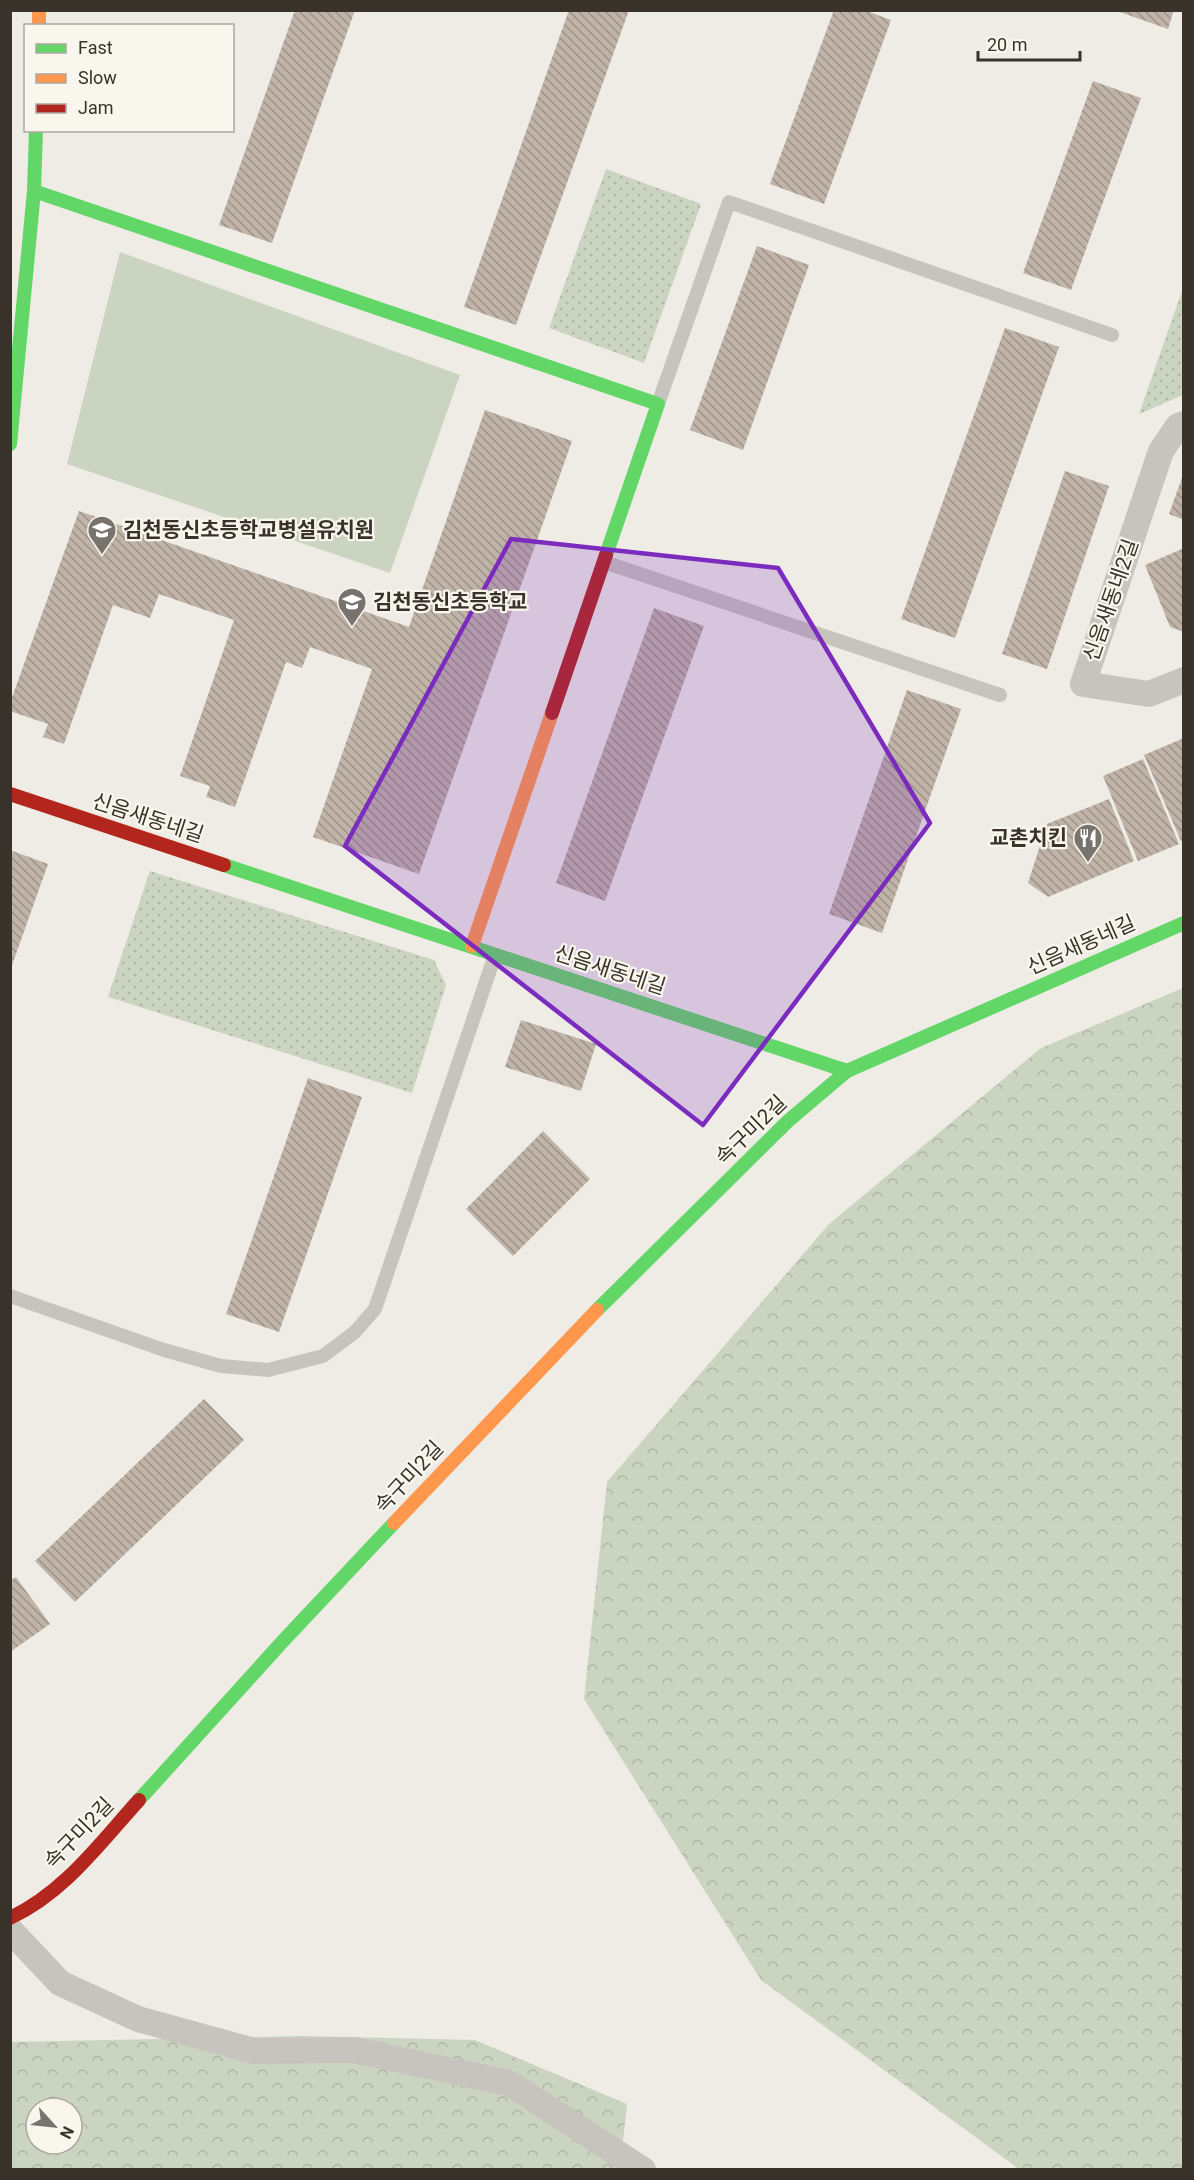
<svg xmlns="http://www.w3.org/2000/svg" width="1194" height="2180" viewBox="0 0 1194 2180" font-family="Roboto,'Noto Sans KR',sans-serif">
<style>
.forest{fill:url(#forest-crowns);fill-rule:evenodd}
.park{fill:url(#park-dots)}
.pitch{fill:#cbd4c0}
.building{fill:url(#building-back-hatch)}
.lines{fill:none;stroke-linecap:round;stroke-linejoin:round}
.lane{stroke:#c7c4bd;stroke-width:14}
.street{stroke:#c7c4bd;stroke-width:26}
.fast{stroke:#63d668;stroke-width:14}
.slow{stroke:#ff974d;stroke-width:14}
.jam{stroke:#b3261e;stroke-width:14}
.marked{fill:#7b2cbf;fill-opacity:0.2;stroke:#7b2cbf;stroke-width:4.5;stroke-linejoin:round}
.labels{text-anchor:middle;stroke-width:4.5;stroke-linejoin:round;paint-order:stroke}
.poi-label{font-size:21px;font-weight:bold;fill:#38322b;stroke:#f9f7ed;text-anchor:start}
.street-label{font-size:21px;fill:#38322b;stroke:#f9f7ed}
</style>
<defs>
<pattern id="forest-crowns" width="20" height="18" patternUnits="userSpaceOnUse" patternTransform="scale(1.5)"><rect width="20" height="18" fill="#cbd4c0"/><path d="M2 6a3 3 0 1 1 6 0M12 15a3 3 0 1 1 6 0" fill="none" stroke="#afb6a5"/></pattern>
<pattern id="park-dots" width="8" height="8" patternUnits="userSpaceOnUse" patternTransform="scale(1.5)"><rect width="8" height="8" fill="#cbd4c0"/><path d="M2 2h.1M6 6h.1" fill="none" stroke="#afb6a5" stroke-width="1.8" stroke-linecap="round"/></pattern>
<pattern id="building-back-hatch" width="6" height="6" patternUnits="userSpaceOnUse" patternTransform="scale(1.5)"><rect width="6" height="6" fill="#c0b4a8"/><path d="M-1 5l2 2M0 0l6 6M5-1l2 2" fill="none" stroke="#9d9389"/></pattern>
</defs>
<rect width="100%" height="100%" fill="#eeece5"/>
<g class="forest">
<polygon points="1183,988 1183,2169 1016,2169 1015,2166 761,1980 584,1699 607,1482 829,1224 1041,1048"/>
<path d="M302 2036 475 2040 627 2104 620 2169H11L10 2042ZM36 2108H72V2144H36Z"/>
</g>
<g class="park">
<polygon points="606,169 701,204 644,363 549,328"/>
<polygon points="1183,288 1183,395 1139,414"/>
<polygon points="150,871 434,960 446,985 412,1093 108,997"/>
</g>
<polygon class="pitch" points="120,252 460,375 390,573 67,464"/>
<g class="building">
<polygon points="295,10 355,10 272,243 219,225"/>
<polygon points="569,10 629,10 516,325 464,307"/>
<polygon points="834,10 864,10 891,20 824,204 770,184"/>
<polygon points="1114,10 1174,10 1168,29"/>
<polygon points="1093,81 1141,98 1071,290 1023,273"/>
<polygon points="757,246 809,265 743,450 690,430"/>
<polygon points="1005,328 1059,347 955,638 901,619"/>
<polygon points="485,410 572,441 419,874 313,837 372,669 310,647 302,668 286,662 235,807 206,797 210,786 180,776 234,620 159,594 150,618 113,605 64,744 43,737 48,724 10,711 10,703 79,511 409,627"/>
<polygon points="1065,471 1109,486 1047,669 1002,654"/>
<polygon points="1183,475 1184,476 1184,520 1169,514"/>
<polygon points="1184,548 1184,632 1170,627 1145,565"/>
<polygon points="654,608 704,626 605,901 556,883"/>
<polygon points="907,690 961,709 882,933 829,914"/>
<polygon points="1184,738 1184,840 1181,841 1144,755"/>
<polygon points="1143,759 1179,844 1138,861 1103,776"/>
<polygon points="1109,799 1134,861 1048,897 1028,883 1047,824"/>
<polygon points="10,850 48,864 11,968 10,968"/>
<polygon points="521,1020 596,1044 581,1091 505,1067"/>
<polygon points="308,1078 362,1097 279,1332 226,1314"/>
<polygon points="543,1131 590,1179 513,1256 466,1209"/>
<polygon points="204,1399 244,1440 75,1602 35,1561"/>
<polygon points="16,1577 50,1624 10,1652 10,1581"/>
</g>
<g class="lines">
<g class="lane">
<polyline points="658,404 729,202 1112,335"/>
<polyline points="604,562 1000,695"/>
<polyline points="10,1296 164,1350 221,1366 268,1370 323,1356 355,1332 375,1309 495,955"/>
</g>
<g class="street">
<polyline points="1184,424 1178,426 1161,451 1083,684 1149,694 1184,680"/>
<polyline points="10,1930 60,1983 138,2019 254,2051 354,2050 509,2083 643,2170"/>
</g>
<g class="fast">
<polyline points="34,191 658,404 606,555"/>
<polyline points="10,444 34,191 36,130"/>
<polyline points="224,865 847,1071"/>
<polyline points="597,1310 788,1121 847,1071 1184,923"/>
<polyline points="139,1800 283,1641 394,1523"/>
</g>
<g class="slow">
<polyline points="39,10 39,26"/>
<polyline points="472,946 552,713"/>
<polyline points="394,1523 597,1310"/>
</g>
<g class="jam">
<polyline points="552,713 606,555"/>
<polyline points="10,794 224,865"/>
<path d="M10 1918C64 1893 100 1843 139 1800"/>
</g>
</g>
<path class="marked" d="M511 539 778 568 930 823 703 1125 345 846Z"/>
<defs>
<g id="school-pin" transform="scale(1.5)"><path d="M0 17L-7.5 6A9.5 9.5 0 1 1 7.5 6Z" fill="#78736c" stroke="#f9f7ed"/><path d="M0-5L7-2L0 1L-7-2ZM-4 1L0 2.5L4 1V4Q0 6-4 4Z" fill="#fff"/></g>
<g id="restaurant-pin" transform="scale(1.5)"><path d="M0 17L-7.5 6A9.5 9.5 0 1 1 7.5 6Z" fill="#78736c" stroke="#f9f7ed"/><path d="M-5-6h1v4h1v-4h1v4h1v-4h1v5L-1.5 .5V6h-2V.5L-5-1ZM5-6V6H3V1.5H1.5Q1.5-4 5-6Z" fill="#fff"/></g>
</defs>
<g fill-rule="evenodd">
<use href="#school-pin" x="102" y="530"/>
<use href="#school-pin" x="352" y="602"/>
<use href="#restaurant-pin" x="1088" y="838"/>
</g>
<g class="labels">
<g class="poi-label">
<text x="123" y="537">김천동신초등학교병설유치원</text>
<text x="373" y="609">김천동신초등학교</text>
<text x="1067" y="845" text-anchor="end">교촌치킨</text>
</g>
<g class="street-label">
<text transform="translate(1111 600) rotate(-71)" y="7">신음새동네2길</text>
<text transform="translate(148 818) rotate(18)" y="7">신음새동네길</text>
<text transform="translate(1081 945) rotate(-24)" y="7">신음새동네길</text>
<text transform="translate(610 970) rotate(18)" y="7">신음새동네길</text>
<text transform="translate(751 1130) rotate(-44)" y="7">속구미2길</text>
<text transform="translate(409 1477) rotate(-47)" y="7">속구미2길</text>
<text transform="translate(79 1833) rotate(-46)" y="7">속구미2길</text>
</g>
</g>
<rect width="1194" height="2180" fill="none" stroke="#38322b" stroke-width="24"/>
<rect x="24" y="24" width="210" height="108" fill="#f9f7ed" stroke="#aca89f" stroke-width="1.5"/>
<rect x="36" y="44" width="30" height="9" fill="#63d668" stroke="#aca89f" stroke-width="1.5"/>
<text x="78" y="54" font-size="18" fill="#38322b">Fast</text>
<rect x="36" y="74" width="30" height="9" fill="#ff974d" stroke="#aca89f" stroke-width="1.5"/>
<text x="78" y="84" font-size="18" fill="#38322b">Slow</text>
<rect x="36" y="104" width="30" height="9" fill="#b3261e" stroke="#aca89f" stroke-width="1.5"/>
<text x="78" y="114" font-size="18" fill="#38322b">Jam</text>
<g transform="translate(54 2126) rotate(117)"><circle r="28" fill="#f9f7ed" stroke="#aca89f" stroke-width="1.5"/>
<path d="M0-4.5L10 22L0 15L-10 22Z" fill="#78736c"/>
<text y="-9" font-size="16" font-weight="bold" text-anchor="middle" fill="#38322b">N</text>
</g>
<path d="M978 51v9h102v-9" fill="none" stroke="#38322b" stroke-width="3"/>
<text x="987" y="51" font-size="18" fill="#38322b" stroke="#f9f7ed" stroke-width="4.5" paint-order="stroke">20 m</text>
</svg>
